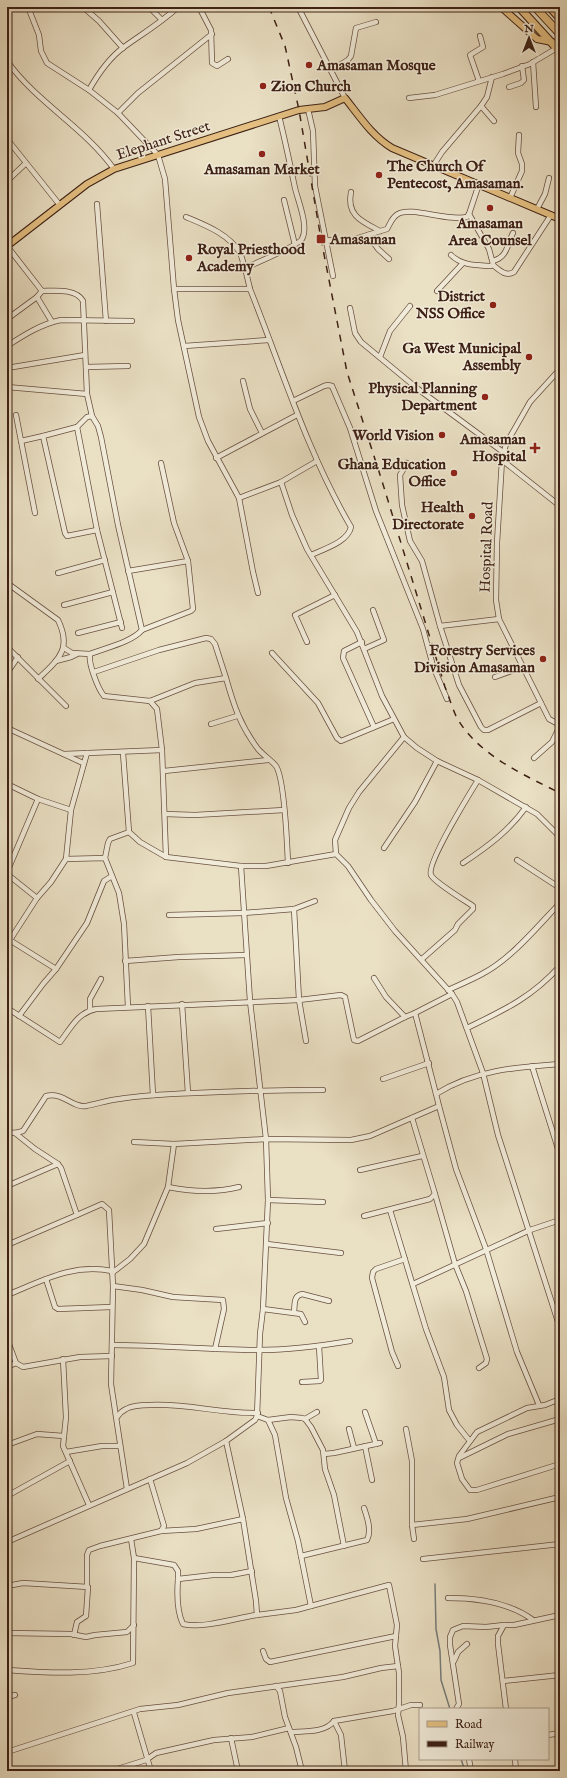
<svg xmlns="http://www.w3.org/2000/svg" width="567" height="1778" viewBox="0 0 567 1778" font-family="'IM FELL English',serif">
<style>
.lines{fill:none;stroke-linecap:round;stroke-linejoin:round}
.stream{stroke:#777c7b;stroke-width:1.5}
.minor-casing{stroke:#685041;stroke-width:6}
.major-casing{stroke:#3d2015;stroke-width:8}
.highway-casing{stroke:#3d2015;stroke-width:9}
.minor{stroke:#f1ebd9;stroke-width:4.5}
.major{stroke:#e5c082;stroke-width:6}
.highway{stroke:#e5c082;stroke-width:7}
.rail{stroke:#3d2015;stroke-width:1.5;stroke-dasharray:7 7;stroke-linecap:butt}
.poi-dot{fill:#8f2418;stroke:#f1ebd9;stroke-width:1.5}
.labels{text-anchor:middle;stroke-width:3;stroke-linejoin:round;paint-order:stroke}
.poi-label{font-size:15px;font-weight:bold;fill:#3d2015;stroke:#f1ebd9;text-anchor:end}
.street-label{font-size:15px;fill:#3d2015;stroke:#f1ebd9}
</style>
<rect width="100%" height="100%" fill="#eae0c4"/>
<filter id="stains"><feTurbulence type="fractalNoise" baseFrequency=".005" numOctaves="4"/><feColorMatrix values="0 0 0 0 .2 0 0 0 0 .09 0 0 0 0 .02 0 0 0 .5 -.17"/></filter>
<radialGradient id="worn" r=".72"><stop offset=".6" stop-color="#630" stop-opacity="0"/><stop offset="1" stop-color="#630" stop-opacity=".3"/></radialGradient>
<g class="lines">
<g class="stream">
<polyline points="435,1584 436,1629 440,1651 441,1680 450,1709"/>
<polyline points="461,1759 465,1771"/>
</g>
<g class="minor-casing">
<g id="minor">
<polyline points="28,7 39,35 41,51 47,63 89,90 118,113 158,155 165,179 174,289 178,320 199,417 208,441 239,498 253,572 258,593"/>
<polyline points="83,7 99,21 123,48"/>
<polyline points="149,7 162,20"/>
<polyline points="199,7 211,30 212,63 217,66 228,59"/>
<polyline points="298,7 345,98"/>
<path d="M7 61C37 103 84 127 114 169"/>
<polyline points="533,62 536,107"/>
<polyline points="331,70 348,60 351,56 356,28 376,22"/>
<polyline points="479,81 470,55 483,47 480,36"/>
<polyline points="509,87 521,83 524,80 522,66"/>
<path d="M89 90C98 74 109 58 124 47 142 34 162 22 178 7"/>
<polyline points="409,98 435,95 503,74 530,64 557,48"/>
<polyline points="481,106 494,121"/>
<polyline points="308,109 313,131 315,186 333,276"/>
<polyline points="118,113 138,93 212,34"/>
<path d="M279 116C285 140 290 164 295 188 298 201 309 226 302 239 299 245 254 264 245 268L250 289C282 369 307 452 351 527 348 542 324 549 311 555"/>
<polyline points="7,139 59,204"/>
<polyline points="433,166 442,152 481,106 487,97 492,77"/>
<polyline points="7,181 25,164"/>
<path d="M351 192C346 216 363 222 380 231"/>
<polyline points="510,198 522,171 522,164 518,153 519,135"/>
<polyline points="284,200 295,245"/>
<polyline points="97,204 106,321"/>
<polyline points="537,209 545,194 549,178"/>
<path d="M186 217C205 225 229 234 240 253 242 257 243 263 245 268"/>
<polyline points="368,235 378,249 389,259"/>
<path d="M325 240 348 241 387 229C390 224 392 217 398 214 410 206 449 222 467 217L469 214 479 184"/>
<path d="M7 246 42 291C54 291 76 288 83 301L87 394 92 416 87 417 77 427 43 436 65 533 67 536 97 530"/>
<path d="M451 255C462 266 477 265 491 266L493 264 489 249 469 214"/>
<path d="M493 261C508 257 507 244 513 233"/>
<path d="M493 265C499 270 506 277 514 272L551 215"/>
<polyline points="174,289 250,289"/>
<polyline points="437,291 463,263"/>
<polyline points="37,297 52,322"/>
<polyline points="350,308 355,333 361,342 418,389 503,452"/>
<polyline points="7,319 37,297 42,291"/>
<path d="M7 346C24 335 41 324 61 320L132 321"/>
<polyline points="184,346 269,340"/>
<polyline points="380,357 390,331 410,306"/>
<polyline points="86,367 128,366"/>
<polyline points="7,368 85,355"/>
<polyline points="560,369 530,402 506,444 502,460 497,543 496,600 499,619 549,719 560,725"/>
<polyline points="243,381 250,409 262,433"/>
<polyline points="7,387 87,394"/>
<polyline points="293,401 324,386 328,385 332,386 350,428 376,511 423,629 433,666 447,699"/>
<polyline points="16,415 35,513"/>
<polyline points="92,416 98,426 101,437 118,525 142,630"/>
<polyline points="77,427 97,530 122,628"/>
<polyline points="21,441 43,436"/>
<polyline points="216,458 297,415"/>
<polyline points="502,460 560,506"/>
<path d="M161 463 174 523 188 561 193 609 191 611 142 630C132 642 105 648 90 654 88 663 98 689 104 696L150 701 195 683 226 678C234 706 240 725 258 749 263 755 272 761 276 766 285 780 287 844 288 863"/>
<polyline points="407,463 400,475 402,505 410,541 422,561 440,626 499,619"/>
<polyline points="281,482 292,515 307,549 357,632 382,696 404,737 417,748 437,761 478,780 537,814 560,837"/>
<polyline points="239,498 281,482 317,461"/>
<polyline points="128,571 188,561"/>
<polyline points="58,573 105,560"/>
<path d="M7 583 58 620C72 649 59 659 38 679"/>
<polyline points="64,605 113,592"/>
<polyline points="440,626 459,685 481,727 484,730 488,730 541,703"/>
<polyline points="78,633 121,622"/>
<polyline points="307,642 295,615 335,595"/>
<polyline points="362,642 344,651 343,658 374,727"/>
<polyline points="7,647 66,706"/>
<polyline points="64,648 72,653 90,654"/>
<polyline points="364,649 384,640 373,610"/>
<polyline points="272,653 318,703 337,738 341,741 394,719"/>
<polyline points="56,661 71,657 77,654"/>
<polyline points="94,672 159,650 206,638 211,639 215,644 226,678"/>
<polyline points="7,673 18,657"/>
<polyline points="495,677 522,667"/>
<polyline points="150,701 157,709 162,750 166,857"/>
<polyline points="211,724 237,716"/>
<polyline points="7,728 83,763"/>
<polyline points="123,753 129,832 140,842 166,857 241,866 266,866 336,854 348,866 371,900 395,931 452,994 457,1002 483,1073 498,1135 560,1328"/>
<polyline points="64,754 162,750"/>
<polyline points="534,758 552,742 560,726"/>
<polyline points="164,771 268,760"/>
<polyline points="7,784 38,799 71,810"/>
<polyline points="165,814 195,815 284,810"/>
<polyline points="384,848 415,802 437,761"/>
<polyline points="336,854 335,840 349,808 359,792 404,737"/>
<polyline points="105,858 108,843 110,839 129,832"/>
<polyline points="66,859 105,858 119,893 124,924 128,1007"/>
<polyline points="517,860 560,888"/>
<path d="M463 863C487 847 509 831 526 807"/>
<polyline points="7,872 38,799"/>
<polyline points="7,874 37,898"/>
<polyline points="169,915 243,913 294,909 315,901"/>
<polyline points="8,939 56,969 43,984 19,1016"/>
<polyline points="10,940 37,898 51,882 66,859 71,810 87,753"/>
<path d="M422 959 455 930 458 924 473 909V906C464 900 434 882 431 875 426 864 470 793 478 780"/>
<polyline points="125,961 179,957 246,955"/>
<polyline points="56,969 87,923 104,881 112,876"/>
<polyline points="374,978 386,997 405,1017"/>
<path d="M448 990C459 985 471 980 482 974 511 959 537 927 560 903"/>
<polyline points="182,1004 188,1093"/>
<polyline points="148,1006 153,1095"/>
<path d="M7 1008 60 1042C71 1028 77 1013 96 1009L299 1000 294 909"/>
<polyline points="90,1010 90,999 101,979"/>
<polyline points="415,1013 452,994"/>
<path d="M467 1028C504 1010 531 998 560 966"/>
<polyline points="306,1041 299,1000 341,995 345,997 354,1040 358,1041 405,1017 415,1013 436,1094"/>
<polyline points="532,1066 560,1155"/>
<polyline points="383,1079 429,1063"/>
<polyline points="439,1106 456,1169 486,1249 517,1352 539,1405"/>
<path d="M7 1132 15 1133 23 1131 46 1096C64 1092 72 1108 86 1106 97 1104 108 1100 119 1099 144 1095 170 1094 195 1093 238 1091 281 1090 323 1090"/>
<polyline points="15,1133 35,1149 58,1164"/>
<polyline points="134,1142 174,1144"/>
<polyline points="360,1170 422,1156"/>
<polyline points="7,1186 58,1164 61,1168 77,1215 7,1245"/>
<path d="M168 1187C193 1192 215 1193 239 1187"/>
<polyline points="435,1194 455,1264 466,1291 487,1359 486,1363 479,1368"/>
<polyline points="268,1200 323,1202"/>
<polyline points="390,1210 426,1329 444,1377 449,1410 457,1425 469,1440"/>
<polyline points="77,1215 102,1204 109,1210 113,1286 111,1384 127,1489"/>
<polyline points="364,1216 430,1199 435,1194 412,1118"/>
<polyline points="216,1229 268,1223"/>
<polyline points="267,1244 341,1253"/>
<path d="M112 1273 130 1259 144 1244 168 1187 174 1144 266 1139 351 1140 370 1136 439 1106 436 1094C474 1070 517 1067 560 1064"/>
<polyline points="46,1279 55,1307 58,1309 111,1307"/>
<polyline points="413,1284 530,1230 560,1220"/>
<polyline points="113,1286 142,1290 173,1297 223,1300 224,1309 215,1349"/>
<path d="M7 1295C42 1281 73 1263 112 1271"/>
<polyline points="263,1309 301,1314 305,1322"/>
<path d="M294 1312C295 1305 293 1296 302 1294L329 1301"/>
<polyline points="7,1339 16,1363 23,1367 80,1357 112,1356"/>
<path d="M112 1345C161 1345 210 1350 259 1350 289 1350 320 1346 350 1341"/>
<polyline points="63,1359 66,1417 63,1446 89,1505"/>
<polyline points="398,1366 392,1352 372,1278 373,1272 376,1269 405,1259"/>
<polyline points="7,1367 16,1363"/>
<polyline points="302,1382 320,1381 321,1380 319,1346"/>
<polyline points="560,1399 545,1405 527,1408 477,1432 459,1456 457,1463 462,1479 470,1490 477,1490 560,1464"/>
<polyline points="365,1412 376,1444"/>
<polyline points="257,1416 268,1420 275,1435 286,1498 298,1541 311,1606"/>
<path d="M117 1417C119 1414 122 1411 126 1409 133 1405 142 1405 150 1405 187 1403 221 1414 258 1413"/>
<polyline points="305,1419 317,1412"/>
<polyline points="268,1420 291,1417 302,1418 305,1419 311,1427 323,1450 325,1469 334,1495 344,1546"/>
<polyline points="349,1429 354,1448"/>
<polyline points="406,1429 412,1461 412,1525 414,1539"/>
<polyline points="226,1441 243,1519 256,1601 257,1615 296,1610 389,1585 397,1625 395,1646 399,1673 399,1704 398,1715 403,1737 406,1771"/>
<polyline points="7,1445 37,1434 64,1436"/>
<polyline points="365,1446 372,1480"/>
<polyline points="66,1452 102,1446 120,1446"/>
<polyline points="324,1454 334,1453 380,1443"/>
<polyline points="459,1458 508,1434 560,1419"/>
<polyline points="7,1496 70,1461"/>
<polyline points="412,1525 467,1519 560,1497"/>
<polyline points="161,1531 196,1529 243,1519"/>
<polyline points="7,1542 187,1463 226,1441 255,1420 257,1416 260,1334 263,1309 268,1200 266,1139 250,1001 241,866"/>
<path d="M301 1556 367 1540C372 1531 367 1517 364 1508"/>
<polyline points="134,1558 174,1565 178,1571 178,1579 213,1575 231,1575 252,1571"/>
<polyline points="423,1559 560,1544"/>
<path d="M178 1579C177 1592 177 1612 183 1624 203 1629 236 1618 257 1615"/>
<polyline points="87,1585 87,1555 89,1550 100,1546 161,1531 164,1526 150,1479"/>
<polyline points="7,1586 23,1583 88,1587 86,1616 77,1622 74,1635"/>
<path d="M448 1598C478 1598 509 1602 533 1620"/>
<polyline points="7,1633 71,1634 86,1637 95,1635 127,1632 134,1625"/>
<polyline points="263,1651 266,1659 270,1662 396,1636"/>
<polyline points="454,1661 458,1652 467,1644"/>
<path d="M7 1670C48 1673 93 1676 133 1663L134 1558 131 1539"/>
<polyline points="503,1681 560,1675"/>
<polyline points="276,1686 280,1691 285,1717 296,1747 302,1771"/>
<polyline points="7,1697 15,1695"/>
<polyline points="456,1709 459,1704 450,1645 450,1637 453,1630 463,1626 486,1627 504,1625"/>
<polyline points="506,1709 498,1644 498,1636 504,1625 514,1625 560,1615"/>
<polyline points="134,1713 151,1771"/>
<polyline points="334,1721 341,1735 345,1771"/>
<path d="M291 1732C304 1731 325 1733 334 1721L393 1711 411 1705H420"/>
<polyline points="548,1735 560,1733"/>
<polyline points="231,1738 238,1771"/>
<polyline points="7,1752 140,1709 178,1705 228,1693 343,1677 381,1668 398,1666"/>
<polyline points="469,1759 471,1771"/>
<polyline points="515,1759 516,1771"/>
<polyline points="7,1762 9,1771"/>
<polyline points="111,1771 146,1760 156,1753 214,1740 252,1737 289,1728"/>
</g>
</g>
<g class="major-casing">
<g id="major">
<polyline points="501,7 537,39 552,42"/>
<polyline points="549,7 560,19"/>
<path d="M7 246 87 184 114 169 299 110 325 107 345 98C360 117 372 136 392 148L560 219"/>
</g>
</g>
<g class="highway-casing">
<g id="highway">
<polyline points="519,7 560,52"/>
<polyline points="535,7 560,34"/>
</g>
</g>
<use href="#minor" class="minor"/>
<use href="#major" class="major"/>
<use href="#highway" class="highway"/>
<path class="rail" d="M269 7 285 46 299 110 321 239 347 372 382 481 445 687C449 697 452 707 456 716 476 754 524 775 560 793"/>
</g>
<g class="poi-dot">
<circle cx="309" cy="65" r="4"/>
<circle cx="263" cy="86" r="4"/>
<circle cx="262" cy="154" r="4"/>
<circle cx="379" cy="175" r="4"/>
<circle cx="490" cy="208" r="4"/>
<rect x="316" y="234" width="10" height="10" rx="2"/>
<circle cx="189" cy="258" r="4"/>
<circle cx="493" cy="305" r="4"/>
<circle cx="529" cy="357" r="4"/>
<circle cx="485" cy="397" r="4"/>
<circle cx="442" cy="435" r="4"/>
<path d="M533 442h4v4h4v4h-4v4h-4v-4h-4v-4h4z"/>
<circle cx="454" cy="473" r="4"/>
<circle cx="472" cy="516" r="4"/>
<circle cx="543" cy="659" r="4"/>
</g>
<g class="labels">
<g class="poi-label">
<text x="317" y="70" text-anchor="start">Amasaman Mosque</text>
<text x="271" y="91" text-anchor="start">Zion Church</text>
<text x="387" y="171" text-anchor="start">The Church Of<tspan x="387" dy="17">Pentecost, Amasaman.</tspan></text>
<text x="262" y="174" text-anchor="middle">Amasaman Market</text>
<text x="490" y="228" text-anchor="middle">Amasaman<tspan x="490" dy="17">Area Counsel</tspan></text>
<text x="330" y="244" text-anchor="start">Amasaman</text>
<text x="197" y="254" text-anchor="start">Royal Priesthood<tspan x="197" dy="17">Academy</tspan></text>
<text x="485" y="301">District<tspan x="485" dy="17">NSS Office</tspan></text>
<text x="521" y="353">Ga West Municipal<tspan x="521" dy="17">Assembly</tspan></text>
<text x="477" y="393">Physical Planning<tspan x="477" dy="17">Department</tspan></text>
<text x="434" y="440">World Vision</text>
<text x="526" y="444">Amasaman<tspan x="526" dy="17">Hospital</tspan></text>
<text x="446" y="469">Ghana Education<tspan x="446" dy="17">Office</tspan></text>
<text x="464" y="512">Health<tspan x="464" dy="17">Directorate</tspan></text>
<text x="535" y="655">Forestry Services<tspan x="535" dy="17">Division Amasaman</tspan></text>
</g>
<g class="street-label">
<text transform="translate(163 140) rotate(-18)" y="5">Elephant Street</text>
<text transform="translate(486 547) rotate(-88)" y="5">Hospital Road</text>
</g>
</g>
<rect width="567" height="1778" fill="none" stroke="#eae0c4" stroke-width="24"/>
<rect x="8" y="8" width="551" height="1762" fill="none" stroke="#3d2015" stroke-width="2"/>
<rect x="12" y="12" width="543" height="1754" fill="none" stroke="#3d2015"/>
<rect x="419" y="1708" width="130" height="52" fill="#f1ebd9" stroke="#a99a8b"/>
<rect x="427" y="1721" width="20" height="6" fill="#e5c082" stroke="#a99a8b"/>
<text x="455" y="1728" font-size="12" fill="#3d2015">Road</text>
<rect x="427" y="1741" width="20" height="6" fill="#3d2015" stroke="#a99a8b"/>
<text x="455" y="1748" font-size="12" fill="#3d2015">Railway</text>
<g transform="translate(529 38)" stroke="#f1ebd9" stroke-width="3" paint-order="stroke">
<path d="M0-3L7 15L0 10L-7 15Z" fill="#3d2015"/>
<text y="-6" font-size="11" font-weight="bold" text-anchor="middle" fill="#3d2015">N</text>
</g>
<rect width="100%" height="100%" filter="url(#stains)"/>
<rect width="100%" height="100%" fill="url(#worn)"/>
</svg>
